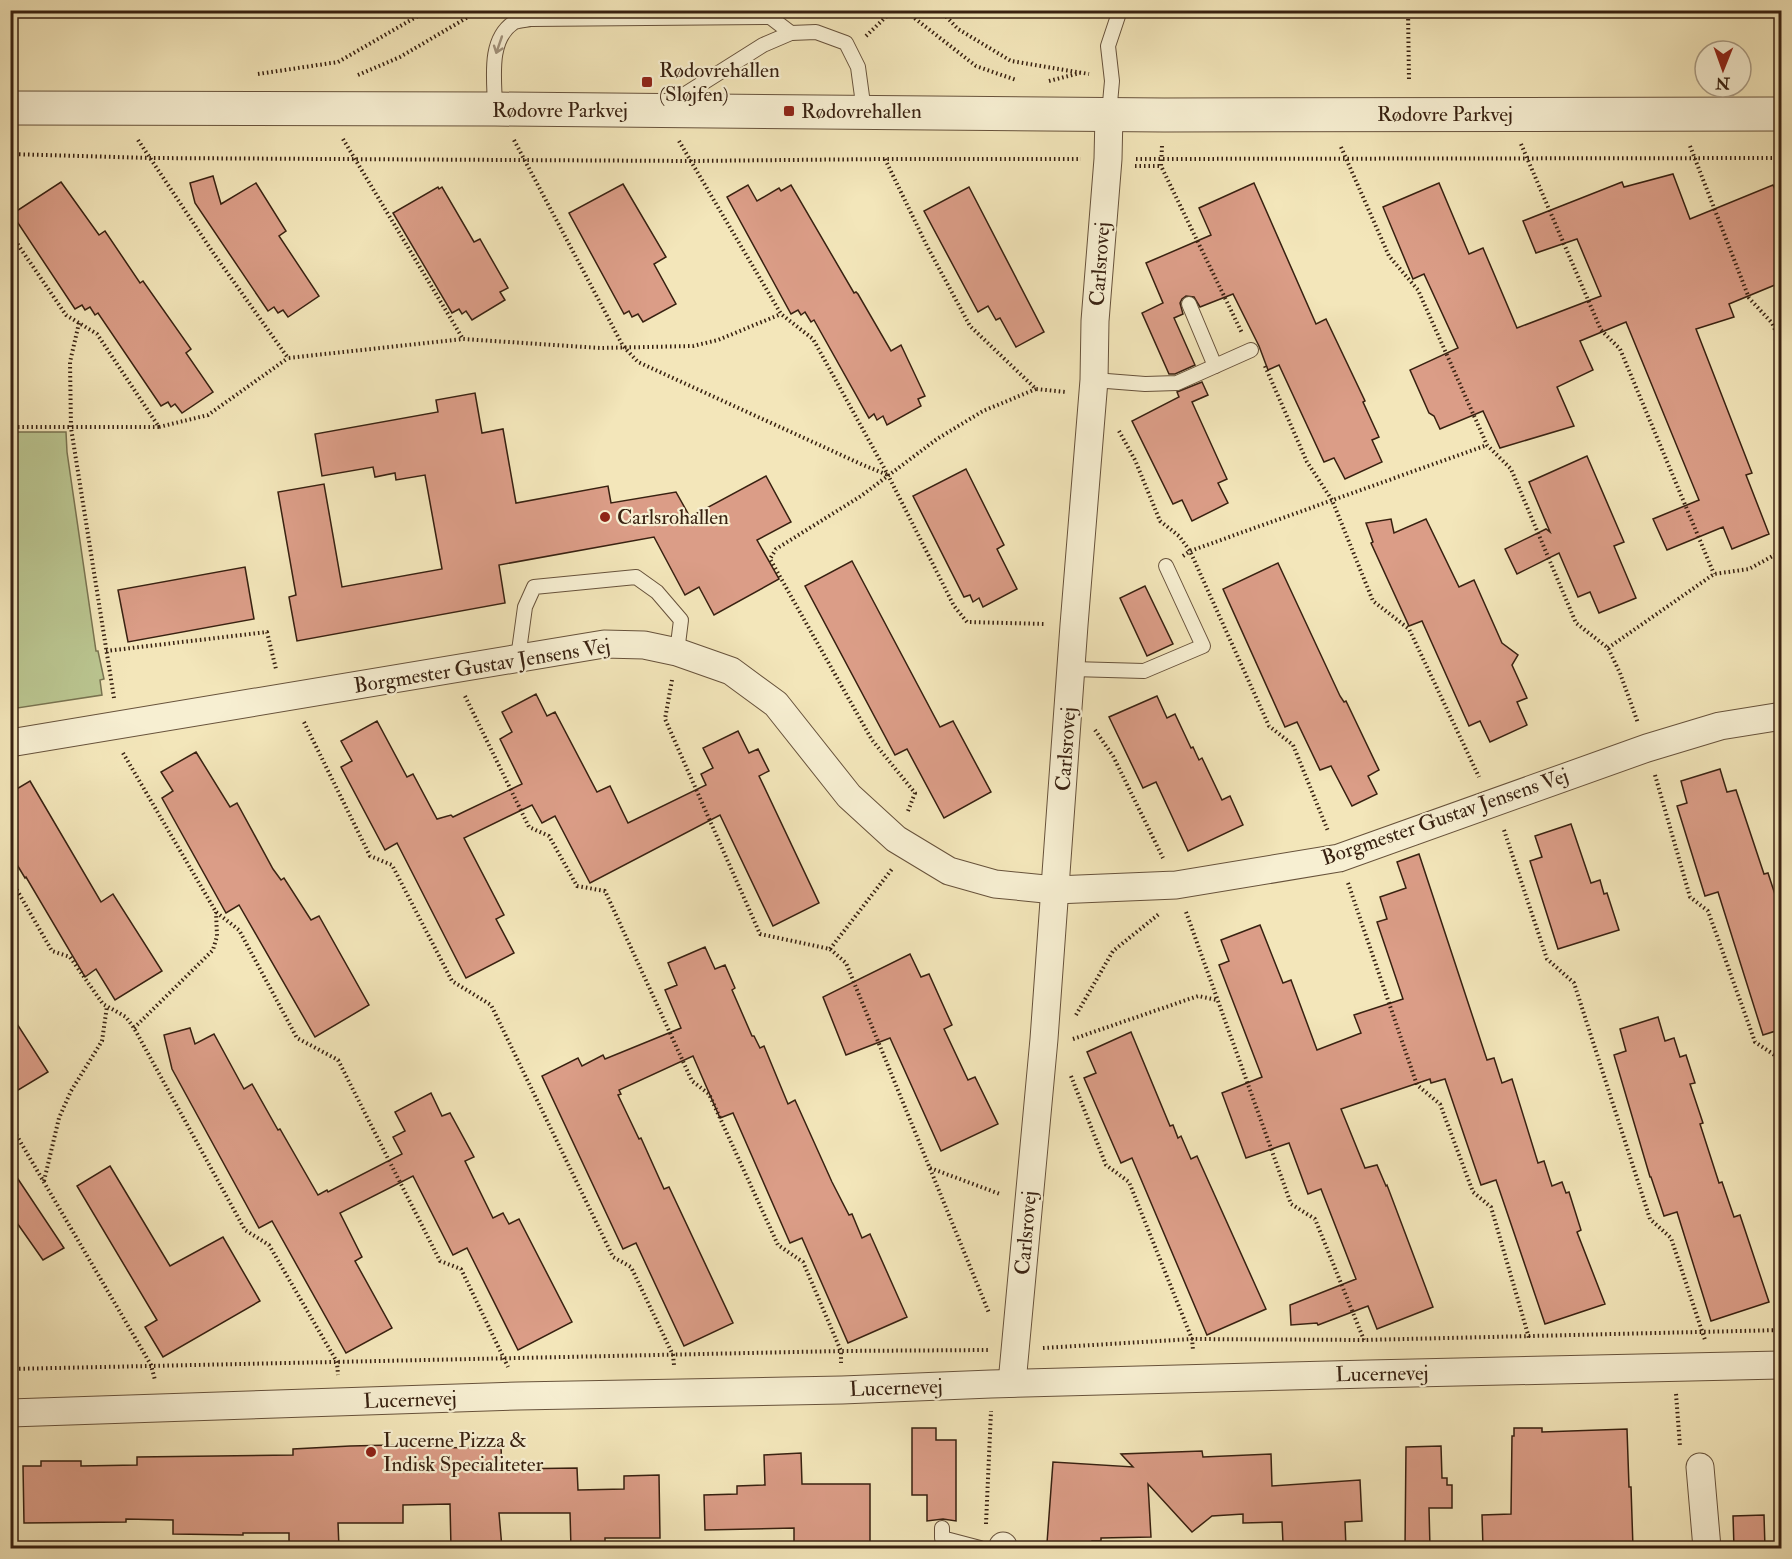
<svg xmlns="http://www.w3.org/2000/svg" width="1792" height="1559" font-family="'IM FELL Double Pica',serif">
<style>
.green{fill:#bac590;stroke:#797350;stroke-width:1.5}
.building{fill:#db9d87;stroke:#382111;stroke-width:1.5}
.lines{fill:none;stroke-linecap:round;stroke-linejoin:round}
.service-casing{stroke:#67523b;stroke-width:16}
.minor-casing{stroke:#67523b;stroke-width:29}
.tertiary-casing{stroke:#67523b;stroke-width:35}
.path{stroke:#382111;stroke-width:4;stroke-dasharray:1.5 3;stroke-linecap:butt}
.service{stroke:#f7efd2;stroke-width:14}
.minor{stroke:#f7efd2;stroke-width:27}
.tertiary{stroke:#f7efd2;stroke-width:33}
.oneway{stroke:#a1927b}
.poi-dot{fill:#8f2418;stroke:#f7efd2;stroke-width:2}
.labels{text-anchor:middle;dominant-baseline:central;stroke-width:4.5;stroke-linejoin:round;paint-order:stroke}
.poi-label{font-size:21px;fill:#382111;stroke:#f7efd2;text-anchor:start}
.street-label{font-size:21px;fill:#382111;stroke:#f7efd2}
</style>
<rect width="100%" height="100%" fill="#f3e6ba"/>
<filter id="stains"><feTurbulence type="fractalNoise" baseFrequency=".00333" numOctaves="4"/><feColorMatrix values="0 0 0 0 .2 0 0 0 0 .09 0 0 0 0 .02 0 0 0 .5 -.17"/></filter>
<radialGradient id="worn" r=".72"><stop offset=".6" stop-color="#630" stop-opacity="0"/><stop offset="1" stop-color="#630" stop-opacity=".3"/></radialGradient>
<!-- green -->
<path class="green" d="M11 432H66L67 452 96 651H98L104 679 100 680 102 695 11 709Z"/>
<!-- building -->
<g class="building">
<path d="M1673 174 1690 219 1773 185 1782 205V282L1729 304 1734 317 1696 329 1752 473 1746 475 1769 534 1732 549 1723 527 1667 550 1653 519 1699 500 1626 322 1580 341 1593 370 1557 387 1574 426 1500 448 1483 411 1440 429 1434 416 1429 413 1410 370 1458 348 1424 274 1413 279 1383 207 1439 183 1469 254 1483 248 1517 328 1601 296 1577 239 1536 253 1523 221 1622 182 1624 187Z"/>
<path d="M213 176 221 204 256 183 286 231 279 236 319 296 288 317 283 310 278 313 274 307 268 311 195 203 190 183Z"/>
<path d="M61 182 99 235 105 231 140 283 143 281 191 349 186 353 213 392 182 413 175 404 171 407 168 402 161 406 98 313 95 315 90 307 85 310 82 305 75 309 12 214Z"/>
<path d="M1254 183 1316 324 1326 319 1365 401 1363 402 1379 437 1372 440 1382 462 1345 479 1334 458 1324 462 1279 365 1268 370 1259 346 1233 294 1200 307 1194 297 1186 296 1182 299 1180 303 1183 314 1174 318 1195 365 1175 374H1169L1142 313 1163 303 1146 263 1211 235 1199 208Z"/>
<path d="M623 184 666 257 654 264 676 304 643 322 638 314 632 317 629 311 624 314 569 213Z"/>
<path d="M748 185 757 201 779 188 781 191 791 185 854 293 856 292 858 294 891 351 901 345 925 396 918 399 921 406 887 425 883 416 877 420 874 414 869 418 814 320 811 322 805 312 801 315 798 310 791 314 727 197Z"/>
<path d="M438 187 439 189 442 187 474 242 480 239 508 288 500 292 505 300 472 320 466 311 462 314 459 309 452 313 393 213Z"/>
<path d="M969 187 1044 332 1016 347 1000 318 996 320 988 306 978 312 924 211Z"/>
<path d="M1202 382 1208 395 1192 402 1227 479 1218 483 1228 503 1192 521 1182 500 1173 504 1132 421 1179 397 1177 392Z"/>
<path d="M475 393 482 433 503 429 516 503 608 486 611 503 676 492 690 517 766 476 791 522 757 540 779 579 714 615 699 587 685 595 654 537 499 565 505 603 297 641 289 597 296 595 278 492 324 484 342 587 442 569 425 475 396 480 395 473 375 477 373 467 322 476 315 434 438 412 436 400Z"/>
<path d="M1587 456 1624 542 1614 546 1636 598 1599 613 1590 592 1578 597 1559 553 1517 574 1505 549 1546 529 1550 532 1529 482Z"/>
<path d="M966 469 1004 545 997 549 1017 589 983 607 979 598 973 602 970 595 964 597 913 496Z"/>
<path d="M1391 519 1394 533 1426 519 1459 587 1474 580 1502 643 1518 655 1512 665 1527 698 1517 702 1527 725 1490 742 1480 721 1469 726 1422 621 1409 626 1371 543 1373 542 1366 523Z"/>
<path d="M852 561 940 727 953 721 991 792 944 818 907 749 895 755 805 586Z"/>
<path d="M1278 563 1340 696 1344 702 1346 701 1379 770 1368 776 1377 794 1352 806 1331 766 1320 770 1297 722 1285 727 1223 589Z"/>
<path d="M245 567 254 619 128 642 118 590Z"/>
<path d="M1145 586 1173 644 1147 656 1120 598Z"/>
<path d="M536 694 547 716 555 712 597 792 610 786 628 823 706 785 701 774 713 768 703 748 738 731 749 753 758 749 769 771 759 776 819 903 773 926 720 815 590 883 555 816 542 823 532 805 464 838 504 915 496 919 514 953 466 978 397 843 385 850 341 767 352 761 341 741 377 721 407 777 413 774 437 819 451 815 453 817 522 784 500 739 512 732 502 712Z"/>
<path d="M1157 696 1167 718 1175 714 1191 748 1193 747 1199 760 1202 758 1222 800 1230 796 1243 825 1188 851 1156 782 1143 788 1109 717Z"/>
<path d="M196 752 230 807 237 803 273 869 281 880 284 878 311 920 319 916 369 1005 315 1037 239 905 226 913 162 798 173 791 161 772Z"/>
<path d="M1720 769 1727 792 1736 790 1764 874 1768 873 1782 916V1029L1763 1035 1718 892 1705 896 1677 806 1687 803 1681 781Z"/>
<path d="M30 781 101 902 113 894 162 971 115 1000 96 969 85 977 26 877 25 878 10 853V793Z"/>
<path d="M1571 824 1591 883 1600 880 1604 894 1607 893 1619 930 1558 949 1530 861 1542 857 1535 836Z"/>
<path d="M1419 854 1487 1060 1494 1058 1502 1083 1512 1079 1538 1163 1544 1161 1552 1186 1562 1182 1566 1193 1569 1192 1581 1230 1577 1232 1605 1304 1545 1324 1496 1180 1481 1185 1445 1079 1431 1083 1430 1079 1341 1109 1365 1168 1377 1165 1386 1186 1387 1185 1433 1307 1377 1329 1368 1306 1318 1325 1317 1323 1291 1325 1290 1305 1356 1279 1321 1189 1308 1194 1289 1143 1246 1158 1222 1093 1262 1077 1219 965 1229 961 1221 940 1260 925 1283 983 1291 980 1317 1050 1361 1033 1354 1015 1403 999 1377 922 1387 919 1380 897 1406 888 1397 862Z"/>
<path d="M705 947 715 969 725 965 735 988 732 990 752 1036H754L760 1048 764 1046 788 1104 795 1100 832 1182 849 1215 852 1214 862 1238 870 1234 907 1317 848 1343 802 1238 790 1243 733 1113 720 1118 693 1056 619 1090 621 1094 618 1095 639 1139 641 1138 664 1189 669 1187 733 1323 684 1346 636 1243 623 1249 542 1076 578 1058 582 1066 603 1055 605 1059 681 1028 665 990 677 985 668 963Z"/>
<path d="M910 954 921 977 929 974 952 1025 944 1029 968 1080 975 1077 998 1124 941 1151 890 1038 846 1055 823 997Z"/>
<path d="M10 1013 48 1072 10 1095Z"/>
<path d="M1658 1017 1665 1041 1674 1038 1680 1057 1686 1055 1695 1083 1690 1084 1703 1123 1700 1124 1719 1183 1722 1182 1734 1217 1740 1215 1769 1302 1711 1321 1677 1212 1664 1216 1651 1177H1650L1614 1055 1626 1051 1620 1029Z"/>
<path d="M190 1028 195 1044 214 1034 244 1089 252 1084 278 1130 280 1129 318 1195 327 1190 328 1192 402 1154 393 1137 405 1131 395 1112 431 1093 442 1116 450 1113 474 1157 465 1161 493 1218 503 1213 509 1224 519 1219 572 1322 518 1350 467 1248 453 1255 413 1176 340 1213 362 1257 355 1261 392 1328 346 1353 272 1221 259 1228 172 1069 164 1035Z"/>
<path d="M1131 1032 1170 1126 1173 1125 1178 1138 1181 1136 1191 1159 1197 1156 1266 1309 1207 1335 1132 1158 1121 1163 1084 1078 1096 1073 1087 1052Z"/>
<path d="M110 1166 170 1266 223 1237 260 1301 163 1357 145 1327 157 1320 77 1186Z"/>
<path d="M10 1167 64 1248 43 1260 10 1213Z"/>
<path d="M912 1428H936V1440H956V1521L943 1519 927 1521V1495H912Z"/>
<path d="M1514 1428H1542V1432L1627 1429 1629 1487H1631L1633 1548H1483L1482 1515 1511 1514 1512 1436H1514Z"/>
<path d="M436 1444V1448L501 1447 502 1469 577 1468 578 1490 624 1489V1476L659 1475 660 1538H605V1548H571L570 1513H499L502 1548H451L450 1504 403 1505V1523H338L339 1548H289V1533H243V1535L173 1534V1520L126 1519V1522L24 1523 23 1466H41V1461H81V1466L137 1465V1457L293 1455V1449L350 1446Z"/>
<path d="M1441 1446 1442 1478H1447V1485H1452V1508H1429L1430 1548H1405L1406 1447Z"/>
<path d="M1202 1451 1203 1457 1271 1454 1272 1486 1360 1480 1362 1521 1345 1522 1346 1548H1311V1542L1283 1543 1282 1522 1243 1523V1514L1212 1516 1192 1532 1148 1484 1151 1537 1101 1538V1541H1092V1546L1047 1543 1053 1462 1133 1467 1121 1454Z"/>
<path d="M801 1453 802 1484H870V1548H794V1528L705 1530 704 1495 737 1494V1486L765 1485 764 1455Z"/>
<path d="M1764 1515 1765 1548H1734L1733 1516Z"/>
</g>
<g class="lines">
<defs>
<g id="service">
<path d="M671 103 763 45 791 33 816 32 846 43 858 67 864 111"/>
<path d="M495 109C495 82 487 41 513 23 517 20 526 20 531 19L770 17 791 33"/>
<path d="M1109 114 1112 81 1108 46 1120 10"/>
<path d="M1189 304 1215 366"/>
<path d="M1094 380 1145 384 1177 383 1251 350"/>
<path d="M518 658 525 607 534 587 636 577 657 592 681 620 677 652"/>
<path d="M1072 669 1144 671 1203 646 1166 566"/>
<path d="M942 1528V1538L980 1548"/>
</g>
<g id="minor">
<path d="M10 743 604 644 644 645 677 652 731 671 776 704 849 796 896 839 949 871 995 884 1055 890 1176 885 1339 858 1647 748 1720 726 1782 716"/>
<path d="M1012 1383 1044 1039 1074 625 1094 380 1095 321 1108 159 1109 114"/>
<path d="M10 1413 518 1396 842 1390 991 1384 1369 1374 1782 1365"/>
<path d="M1700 1467 1707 1548"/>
<path d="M1003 1548V1546"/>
</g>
<path id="tertiary" d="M10 108 495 109 1164 115 1782 114"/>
</defs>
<!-- service casing -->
<use href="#service" class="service-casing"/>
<!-- minor casing -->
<use href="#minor" class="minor-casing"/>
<!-- tertiary casing -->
<use href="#tertiary" class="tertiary-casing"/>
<!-- path -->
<g class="path">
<path d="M904 10 976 66 1016 80"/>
<path d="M940 10 958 29 1011 61 1089 74"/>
<path d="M1408 10 1409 81"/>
<path d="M866 36 893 10"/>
<path d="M258 74 338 62 428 10"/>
<path d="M358 75 400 57 480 10"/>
<path d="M1049 81 1080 73"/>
<path d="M343 139 463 339"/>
<path d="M138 140 214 254 288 358 463 339 600 348 693 346 718 340 781 314"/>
<path d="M514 140 623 346 638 362 863 465 888 475"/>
<path d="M679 141 781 314 813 339 888 475 954 606 967 622 1046 624"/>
<path d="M1521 144 1601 330 1620 349 1714 574"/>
<path d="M1162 146 1161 166 1242 333"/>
<path d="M1690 146 1749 298 1772 323 1782 345"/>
<path d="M1341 147 1389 256 1418 290 1487 445 1511 469 1576 623 1608 648 1620 673 1638 723"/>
<path d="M10 154 150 158 691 161 885 159H1081"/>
<path d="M885 159 927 246 970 326 1036 389 1066 392"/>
<path d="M1136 159 1782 158"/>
<path d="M1135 166H1161"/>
<path d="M10 233 66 315 97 334 159 427H10"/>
<path d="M79 323 70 362 71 428 114 698"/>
<path d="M1265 366 1307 462 1332 500 1373 601 1409 629 1479 777"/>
<path d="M159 427 208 415 288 358"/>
<path d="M1119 431 1135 460 1160 521 1179 536 1190 551 1269 726 1293 745 1328 831"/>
<path d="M1183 556 1190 551 1487 445"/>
<path d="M1608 648 1714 574 1749 569 1782 551"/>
<path d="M106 651 267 632 276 669"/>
<path d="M672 680 665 719 760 934 830 949 846 963 989 1313"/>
<path d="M465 696 529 827 549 836 577 886 605 891 692 1081 709 1094 778 1245 803 1262 841 1351V1363"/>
<path d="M304 722 370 856 392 865 452 981 491 1005 613 1257 631 1267 673 1355 674 1365"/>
<path d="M1095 730 1113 756 1163 858"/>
<path d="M123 753 216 912 239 930 297 1038 338 1060 440 1261 461 1269 508 1367"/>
<path d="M1655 775 1690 897 1708 911 1755 1042 1782 1060"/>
<path d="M908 811 915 793 872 740 770 559 776 549 861 496 937 439 983 411 1036 389"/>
<path d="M1504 830 1547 959 1574 983 1650 1219 1671 1238 1705 1340"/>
<path d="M10 878 52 951 70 957 103 1004 126 1017 134 1028 245 1230 269 1245 337 1362 338 1375"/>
<path d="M1348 883 1417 1085 1440 1104 1473 1192 1491 1207 1529 1338"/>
<path d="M1186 912 1291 1204 1315 1219 1364 1340"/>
<path d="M830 949 892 869"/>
<path d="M1076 1015 1113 951 1159 914"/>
<path d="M134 1028 213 950 217 936 216 912"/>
<path d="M1073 1039 1198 996 1217 1000"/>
<path d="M1071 1076 1106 1165 1129 1182 1192 1339 1193 1350"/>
<path d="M10 1129 14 1131 151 1365 155 1380"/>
<path d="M930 1168 1000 1194"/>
<path d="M44 1181 59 1118 71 1091 102 1041 107 1006"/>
<path d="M1043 1348 1192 1339 1364 1340 1782 1330"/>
<path d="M10 1369 841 1351 988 1350"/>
<path d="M1676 1394 1680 1446"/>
<path d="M986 1524 991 1411"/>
</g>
<!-- service -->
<use href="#service" class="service"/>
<!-- minor -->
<use href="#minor" class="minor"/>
<!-- tertiary -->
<use href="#tertiary" class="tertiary"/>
</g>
<!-- one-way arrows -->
<defs><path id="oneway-shaft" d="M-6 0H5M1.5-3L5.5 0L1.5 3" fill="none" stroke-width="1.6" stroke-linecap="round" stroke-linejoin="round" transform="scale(1.5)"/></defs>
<use class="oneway" href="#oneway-shaft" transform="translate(499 45) rotate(109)"/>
<!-- markers -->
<g class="poi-dot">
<rect x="641" y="76" width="12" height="12" rx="3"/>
<rect x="783" y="105" width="12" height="12" rx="3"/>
<circle cx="605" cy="517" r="6"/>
<circle cx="371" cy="1452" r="6"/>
</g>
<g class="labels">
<!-- poi labels -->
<g class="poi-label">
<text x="659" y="70">Rødovrehallen<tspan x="659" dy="24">(Sløjfen)</tspan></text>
<text x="801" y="111">Rødovrehallen</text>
<text x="617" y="517">Carlsrohallen</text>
<text x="383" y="1440">Lucerne Pizza &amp;<tspan x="383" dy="24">Indisk Specialiteter</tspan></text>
</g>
<!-- street labels -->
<g class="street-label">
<text x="560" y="110">Rødovre Parkvej</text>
<text x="1445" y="114">Rødovre Parkvej</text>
<text transform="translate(1100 264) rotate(-86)">Carlsrovej</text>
<text transform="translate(482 666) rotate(-9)">Borgmester Gustav Jensens Vej</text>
<text transform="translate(1066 749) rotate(-86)">Carlsrovej</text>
<text transform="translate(1445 817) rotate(-19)">Borgmester Gustav Jensens Vej</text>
<text transform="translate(1026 1233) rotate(-85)">Carlsrovej</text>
<text transform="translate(1382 1374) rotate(-1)">Lucernevej</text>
<text transform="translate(896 1388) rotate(-2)">Lucernevej</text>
<text transform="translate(410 1400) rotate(-2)">Lucernevej</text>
</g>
</g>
<!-- margin -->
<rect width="1792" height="1559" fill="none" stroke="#f3e6ba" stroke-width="36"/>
<rect x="12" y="12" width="1768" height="1535" fill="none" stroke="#382111" stroke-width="3"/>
<rect x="18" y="18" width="1756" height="1523" fill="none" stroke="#382111" stroke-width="1.5"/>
<!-- north arrow -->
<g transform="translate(1723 69) rotate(181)"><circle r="28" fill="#f7efd2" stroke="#ab9d85" stroke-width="1.5"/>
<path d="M0-4.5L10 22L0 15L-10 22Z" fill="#8f2418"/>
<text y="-9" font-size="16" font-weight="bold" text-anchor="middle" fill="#382111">N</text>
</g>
<rect width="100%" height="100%" filter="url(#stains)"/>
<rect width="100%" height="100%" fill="url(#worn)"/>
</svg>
